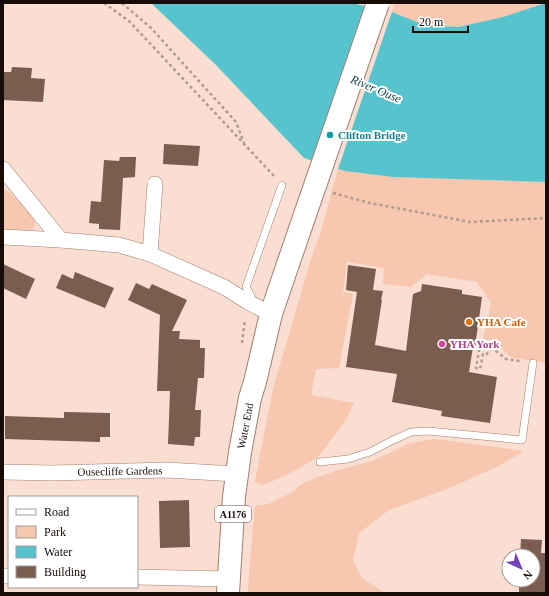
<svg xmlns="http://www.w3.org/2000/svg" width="549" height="596" font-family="Georgia,serif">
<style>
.green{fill:#f8c7af}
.water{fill:#56c3cd}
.pier{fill:#faded1}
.building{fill:#7b5d4f}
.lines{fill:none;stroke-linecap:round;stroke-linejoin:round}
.lane-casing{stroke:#9f7f70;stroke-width:8}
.street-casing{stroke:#9f7f70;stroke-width:16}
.primary-casing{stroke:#9f7f70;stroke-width:24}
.path{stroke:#b19b90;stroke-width:2.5;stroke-dasharray:3 3;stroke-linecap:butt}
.lane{stroke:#fff;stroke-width:7}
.street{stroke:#fff;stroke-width:15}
.primary{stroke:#fff;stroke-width:22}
.primary-bridge-casing{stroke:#9f7f70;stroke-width:24;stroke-linecap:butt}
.primary-bridge{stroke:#fff;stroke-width:22}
.culture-dot{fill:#0f9aa8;stroke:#fff;stroke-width:1.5}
.food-dot{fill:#e8710a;stroke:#fff;stroke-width:1.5}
.hotel-dot{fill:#d1479c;stroke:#fff;stroke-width:1.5}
.labels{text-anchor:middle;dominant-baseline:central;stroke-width:4;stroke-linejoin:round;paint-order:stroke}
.shield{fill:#fff;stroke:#5d5551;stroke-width:1}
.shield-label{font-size:10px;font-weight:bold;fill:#170c07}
.culture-label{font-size:11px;font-weight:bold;fill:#0d838f;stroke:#fff;text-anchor:start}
.food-label{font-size:11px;font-weight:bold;fill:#c56008;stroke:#fff;text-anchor:start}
.hotel-label{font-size:11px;font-weight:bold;fill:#b23c85;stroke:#fff;text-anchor:start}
.street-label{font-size:11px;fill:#170c07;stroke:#fff}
.water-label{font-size:12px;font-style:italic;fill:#0f4146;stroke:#fff}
</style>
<rect width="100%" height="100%" fill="#faded1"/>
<!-- green -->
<g class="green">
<path d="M395 3H546L503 17 458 27 424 25 392 12Z"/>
<path d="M338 169 393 177 546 182V366L545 363 511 357 491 340H483L491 303 477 282 427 274 411 287 383 284 384 268 347 262 343 292 353 294 339 368 316 369 311 395 354 403 344 423 318 457 287 475 263 485 255 481 273 388 313 253 319 238Z"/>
<path d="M6 190C13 195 35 215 35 223 35 224 33 229 33 229L27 232 3 230V191Z"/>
<path d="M435 439 524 451 497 467 447 489 389 510 359 533 353 561 362 578 385 593H248L249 571 255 506 269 504 294 491 300 485 320 476 349 467 372 461 410 443Z"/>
</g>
<!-- water -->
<path class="water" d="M151 3H351L392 12 424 25 458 27 503 17 546 3V182L393 177 345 171 304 158 216 65Z"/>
<!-- pier -->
<path class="pier" d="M365 6 392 12 338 169 314 161Z"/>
<!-- building -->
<g class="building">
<path d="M12 67 32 68 31 78 45 79 43 102 3 100V72H11Z"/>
<path d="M164 144 200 146 198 166 163 164Z"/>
<path d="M120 157H136L135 177 123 178 120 230 99 229V224L89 223 91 201 101 202 104 160 119 161Z"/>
<path d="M3 264 35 279 26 299 3 288Z"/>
<path d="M348 265 376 269 373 290 383 291 381 300H382L375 345 406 351 413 294 421 291 422 284 462 290V294L482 297 475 347H473L469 372 497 377 490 423 441 416 442 411 392 402 397 374 346 367 357 292 346 290Z"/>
<path d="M75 272 114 288 105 308 56 288 62 274 73 279Z"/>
<path d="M136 283 149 289 152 284 187 300 172 331H180L179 339 200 340V348H205L204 378H198L195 410H201L200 437H195L194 446 168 444 170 391H157L160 315 128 300Z"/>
<path d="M64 412 110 413V437H100V442L5 439V416L64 418Z"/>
<path d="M189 500 190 547 160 548 159 501Z"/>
<path d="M521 539 542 540 541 553H546L545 593H519V580H533V556H520Z"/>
</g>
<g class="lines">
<defs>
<g id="lane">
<path d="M248 302 251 296 246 287 282 185"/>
<path d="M320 462 348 459 370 452 391 441 411 432 428 431 522 440 533 363"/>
</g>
<g id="street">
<path d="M3 169 61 240"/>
<path d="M3 237 61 240 119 245 150 254 224 287 248 302 271 314"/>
<path d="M150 254 155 184"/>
<path d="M3 472 52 473 167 470 236 474"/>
<path d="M3 576H9"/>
<path d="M137 577 229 579"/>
</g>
<path id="primary" d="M228 593 234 497 240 452 250 398 255 382 271 314 288 264"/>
</defs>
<!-- lane casing -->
<use href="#lane" class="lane-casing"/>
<!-- street casing -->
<use href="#street" class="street-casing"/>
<!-- primary casing -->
<use href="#primary" class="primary-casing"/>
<!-- path -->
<g class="path">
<path d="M104 3 129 21 274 176"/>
<path d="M122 3 151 28 236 122 244 143"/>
<path d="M333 193 370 203 470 222 546 218"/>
<path d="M242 343 245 320"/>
<path d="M492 348 486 355 483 354 480 369 476 368 480 345 492 348 506 359 520 361"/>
</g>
<!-- lane -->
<use href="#lane" class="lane"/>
<!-- street -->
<use href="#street" class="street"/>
<!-- primary -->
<use href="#primary" class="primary"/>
<defs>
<path id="primary-bridge" d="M288 264 378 3"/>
</defs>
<!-- primary-bridge casing -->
<use href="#primary-bridge" class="primary-bridge-casing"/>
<!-- primary-bridge -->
<use href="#primary-bridge" class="primary-bridge"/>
</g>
<!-- markers -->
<circle class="culture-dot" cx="330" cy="135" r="4"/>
<circle class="food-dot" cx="469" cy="322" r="4"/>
<circle class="hotel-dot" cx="442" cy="344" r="4"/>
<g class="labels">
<!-- shield labels -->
<rect class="shield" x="215" y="506" width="36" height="16" rx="3"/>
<g class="shield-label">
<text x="233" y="514">A1176</text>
</g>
<!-- culture labels -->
<g class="culture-label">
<text x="338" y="135">Clifton Bridge</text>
</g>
<!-- food labels -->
<g class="food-label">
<text x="477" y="322">YHA Cafe</text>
</g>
<!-- hotel labels -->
<g class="hotel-label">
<text x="450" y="344">YHA York</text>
</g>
<!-- street labels -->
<g class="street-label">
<text transform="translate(245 426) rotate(-79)">Water End</text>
<text transform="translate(120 471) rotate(-1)">Ousecliffe Gardens</text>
</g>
<!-- water labels -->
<g class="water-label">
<text transform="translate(376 89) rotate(23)">River Ouse</text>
</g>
</g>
<!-- border -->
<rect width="549" height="596" fill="none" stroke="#170c07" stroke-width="8"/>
<!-- legend -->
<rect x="8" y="496" width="130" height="92" fill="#ffffff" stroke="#a29e9c"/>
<rect x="16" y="509" width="20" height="6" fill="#ffffff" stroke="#a29e9c"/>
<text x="44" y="516" font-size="12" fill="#170c07">Road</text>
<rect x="16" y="526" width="20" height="12" fill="#f8c7af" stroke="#a29e9c"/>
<text x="44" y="536" font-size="12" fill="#170c07">Park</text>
<rect x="16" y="546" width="20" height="12" fill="#56c3cd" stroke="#a29e9c"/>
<text x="44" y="556" font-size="12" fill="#170c07">Water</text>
<rect x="16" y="566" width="20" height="12" fill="#7b5d4f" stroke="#a29e9c"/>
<text x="44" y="576" font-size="12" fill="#170c07">Building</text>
<!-- north arrow -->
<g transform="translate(521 568) rotate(136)"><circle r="19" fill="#ffffff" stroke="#a29e9c"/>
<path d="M0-3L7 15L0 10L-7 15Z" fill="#7242ba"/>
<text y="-6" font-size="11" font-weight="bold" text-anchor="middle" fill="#170c07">N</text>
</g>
<!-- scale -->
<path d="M413 26v6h55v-6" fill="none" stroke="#170c07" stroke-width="2"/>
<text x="419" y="26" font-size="12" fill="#170c07" stroke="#ffffff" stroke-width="3" paint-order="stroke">20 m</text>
</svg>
